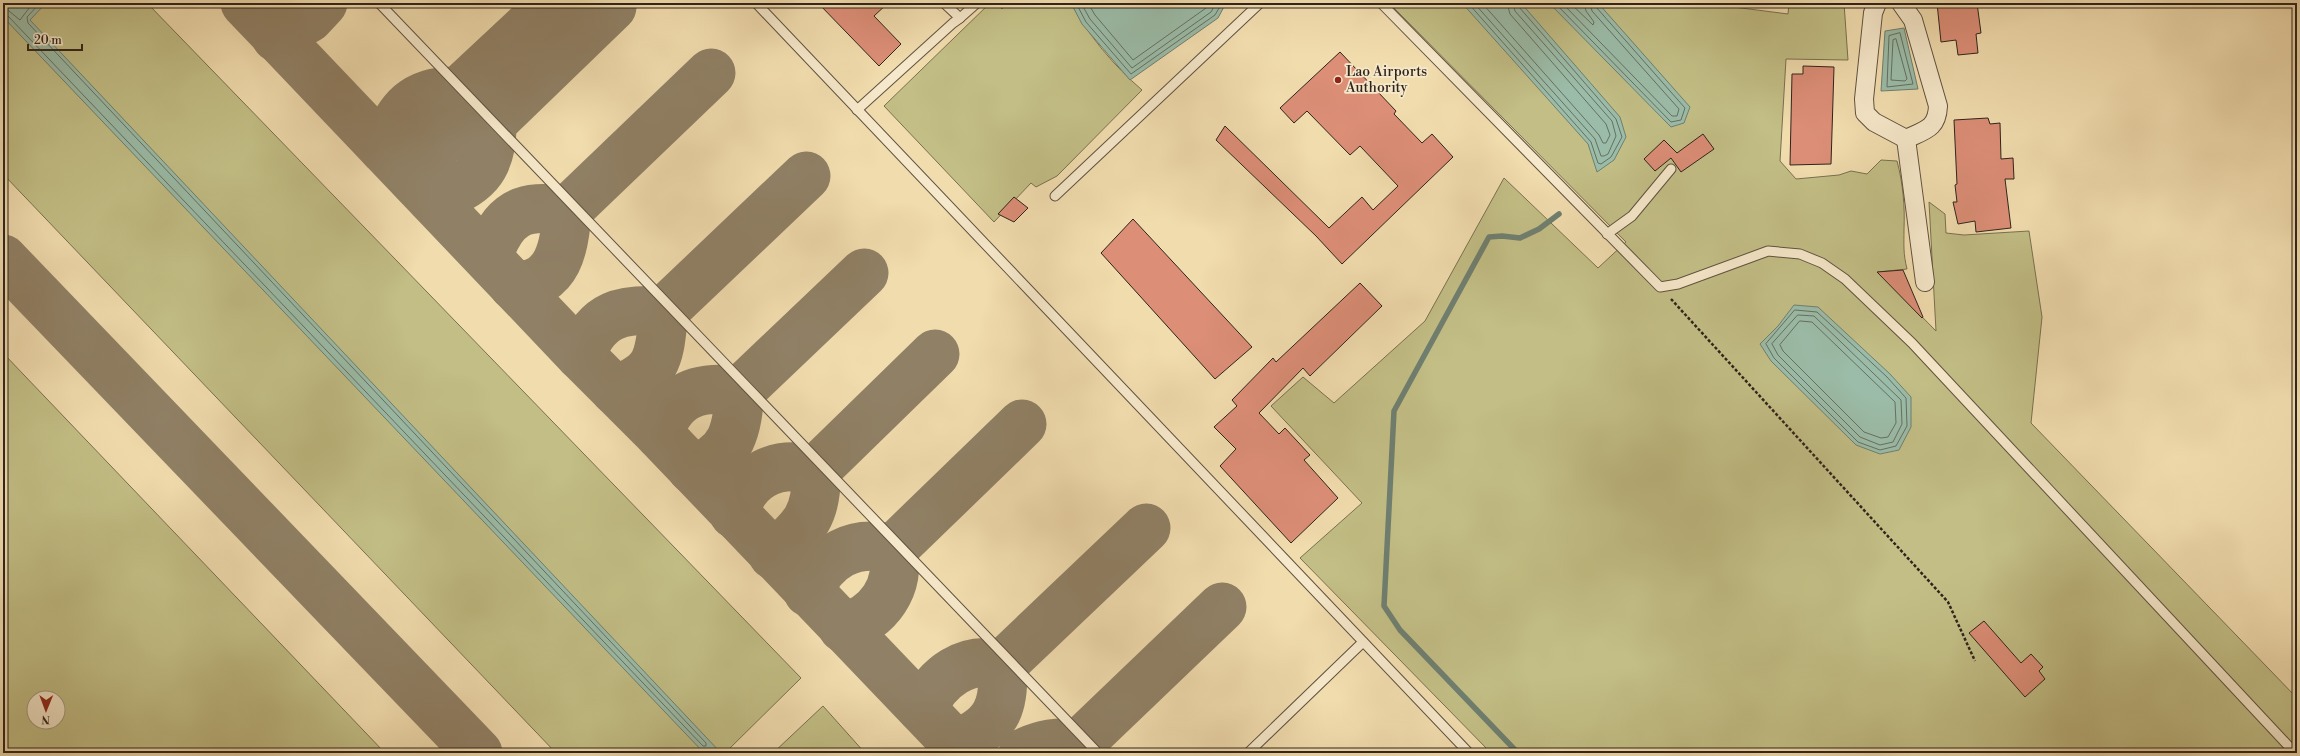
<svg xmlns="http://www.w3.org/2000/svg" width="2300" height="756" font-family="'Libre Bodoni',serif">
<style>
.green{fill:#c2be85;stroke:#787150;fill-rule:evenodd}
.water{fill:#9bbca8;stroke:#6f7f70}
.lines{fill:none;stroke-linecap:round;stroke-linejoin:round}
.shore{stroke:#647062;stroke-width:1}
.stream{stroke:#6f7f70;stroke-width:5.5}
.taxiway{stroke:#908065;stroke-width:49}
.building{fill:#dc8e77;stroke:#2e241c}
.lane-casing{stroke:#5f5240;stroke-width:11}
.street-casing{stroke:#5f5240;stroke-width:20}
.path{stroke:#2e241c;stroke-width:2.5;stroke-dasharray:3 2;stroke-linecap:butt}
.lane{stroke:#f6e8ca;stroke-width:9}
.street{stroke:#f6e8ca;stroke-width:18}
.poi-dot{fill:#8f2418;stroke:#f6e8ca;stroke-width:1.5}
.labels{text-anchor:middle;dominant-baseline:central;stroke-width:3.5;stroke-linejoin:round;paint-order:stroke}
.poi-label{font-size:14px;fill:#2e241c;stroke:#f6e8ca;text-anchor:start}
</style>
<rect width="100%" height="100%" fill="#f1dcae"/>
<filter id="stains"><feTurbulence type="fractalNoise" baseFrequency=".005" numOctaves="4"/><feColorMatrix values="0 0 0 0 .2 0 0 0 0 .09 0 0 0 0 .02 0 0 0 .5 -.17"/></filter>
<radialGradient id="worn" r=".72"><stop offset=".6" stop-color="#630" stop-opacity="0"/><stop offset="1" stop-color="#630" stop-opacity=".3"/></radialGradient>
<!-- green -->
<g class="green">
<path d="M3 3H147L801 678 725 753H556L3 174Z"/>
<path d="M990 3H997L1002 9 1008 3H1071C1088 35 1114 66 1142 90L1057 176 1036 187 1031 183 994 222 884 106Z"/>
<path d="M1389 3H1718V5L1788 14 1789 3H1844L1848 60 1786 59 1780 161 1796 179 1839 175 1851 171 1867 174 1881 160 1897 161C1903 183 1905 207 1904 229 1904 245 1903 253 1907 269L1878 272 1936 331 1929 202 1945 214 1946 233 1964 235 2029 231 2042 317 2031 423 2297 698V753H1491L1300 558 1362 503 1271 406 1303 377 1334 403 1425 321 1504 178 1598 268 1626 242Z"/>
<path d="M3 353 385 753H3ZM34 698H58V722H34Z"/>
<path d="M823 706 865 753H773Z"/>
</g>
<!-- water -->
<g class="water">
<path d="M3 3H46L30 20 721 753H704L3 17Z"/>
<path d="M1071 3H1226L1218 18 1130 80 1082 24Z"/>
<path d="M1462 3H1521L1620 117 1626 137 1614 160 1597 172 1588 144Z"/>
<path d="M1549 3H1598L1690 107 1684 123 1671 127Z"/>
<path d="M1904 28 1918 89 1881 91 1885 31Z"/>
<path d="M1794 305 1818 307 1890 374 1911 397V427L1899 450 1880 454 1856 445 1771 361 1760 344 1778 326Z"/>
</g>
<g class="lines">
<!-- shore -->
<g class="shore">
<path d="M1076 3 1086 22 1131 74 1215 15 1222 3"/>
<path d="M1081 3 1090 19 1132 68 1211 12 1216 3"/>
<path d="M1088 3 1095 15 1133 60 1206 8 1209 3"/>
<path d="M1468 3 1591 142 1598 163 1601 164 1611 157 1622 137 1616 119 1519 7 1518 3"/>
<path d="M1474 3 1595 139 1601 156H1604L1608 154 1616 136 1612 121 1515 11 1513 3"/>
<path d="M1482 3 1599 135 1603 143H1606L1610 135 1606 124 1510 14 1507 3"/>
<path d="M1555 3 1671 122 1681 120 1685 108 1596 7 1595 3"/>
<path d="M1562 3 1672 116H1677L1679 109 1592 11 1590 3"/>
<path d="M1570 3 1593 25 1594 22 1586 11 1584 3"/>
<path d="M3 9 9 11 20 20 33 3"/>
<path d="M3 14 8 16 703 746H706V743L28 23 27 17 40 3"/>
<path d="M1900 33 1913 84 1887 87 1889 36Z"/>
<path d="M1896 39 1907 79 1905 81 1891 80 1893 40Z"/>
<path d="M1795 310 1817 312 1887 377 1906 398 1907 426 1896 446 1880 450 1858 442 1774 358 1766 344Z"/>
<path d="M1798 315 1814 316 1901 400 1902 424 1893 442 1880 445 1860 437 1778 355 1772 344Z"/>
<path d="M1800 321 1812 322 1895 402 1896 423 1888 437 1881 438 1864 432 1783 351 1780 345Z"/>
</g>
<!-- stream -->
<path class="stream" d="M1518 753 1400 630 1384 606 1394 411 1489 237 1502 236 1520 238 1539 229 1559 214"/>
<!-- taxiway -->
<g class="taxiway">
<path d="M245 3 581 356 659 434 964 753"/>
<path d="M276 37 309 18 323 3"/>
<path d="M384 149C398 110 415 89 459 91L553 3"/>
<path d="M418 184C423 144 455 127 492 123L612 7"/>
<path d="M432 199C474 185 493 170 492 123"/>
<path d="M488 257C503 214 521 203 567 211L711 73"/>
<path d="M3 259 478 753"/>
<path d="M514 286C559 286 565 246 567 211"/>
<path d="M581 356C596 313 623 308 664 311L806 176"/>
<path d="M615 390C661 373 659 356 664 311"/>
<path d="M740 391 864 273"/>
<path d="M659 434C672 393 700 385 740 391 737 430 733 456 692 469"/>
<path d="M734 514C745 474 777 460 816 470L935 354"/>
<path d="M773 555C804 528 818 515 816 470"/>
<path d="M808 592C824 556 853 539 893 549L1022 424"/>
<path d="M843 628C879 618 901 587 893 549"/>
<path d="M922 709C937 677 966 655 1002 665L1146 528"/>
<path d="M956 744C995 728 1006 708 1002 665"/>
<path d="M1023 753C1042 744 1058 741 1079 744L1222 607"/>
</g>
</g>
<!-- building -->
<g class="building">
<path d="M818 3H888L874 16 901 44 879 66Z"/>
<path d="M1937 3H1977L1981 33 1976 34 1978 53 1958 55 1956 40 1941 42Z"/>
<path d="M1340 52 1396 111 1394 114 1422 143 1432 134 1453 157 1342 264 1316 236 1216 140 1225 126 1329 228 1362 197 1373 210 1398 186 1360 146 1350 155 1307 111 1294 123 1280 108Z"/>
<path d="M1803 66 1834 67 1831 164 1790 165 1792 74H1803Z"/>
<path d="M1988 118 1990 124 2000 123 2001 159 2013 158 2014 179H2005L2011 228 1976 232 1975 221 1958 224 1953 202H1957L1955 185 1957 184 1954 120Z"/>
<path d="M1703 134 1714 149 1681 172 1671 158 1655 171 1644 159 1664 140 1677 153Z"/>
<path d="M1014 197 1028 208 1014 222 998 214Z"/>
<path d="M1133 219 1252 347 1215 379 1101 253Z"/>
<path d="M1903 270 1923 317 1922 318 1877 272Z"/>
<path d="M1360 283 1382 306 1310 376 1303 368 1259 413 1279 434 1285 428 1310 455 1304 460 1338 498 1291 543 1220 466 1236 449 1214 427 1237 406 1232 400 1273 358 1276 362Z"/>
<path d="M1984 621 2021 663 2031 654 2043 667 2039 671 2045 679 2025 697 1969 633Z"/>
</g>
<g class="lines">
<defs>
<g id="lane">
<path d="M379 3 1098 753"/>
<path d="M756 3 1469 753"/>
<path d="M944 3 960 18 977 3"/>
<path d="M1381 3 1660 287 1678 284 1768 251 1800 254 1822 263 1845 279 1912 343 2295 753"/>
<path d="M857 110 953 23 960 18"/>
<path d="M1055 196 1260 3"/>
<path d="M1607 234 1632 216 1671 169"/>
<path d="M1248 753 1363 642"/>
</g>
<g id="street">
<path d="M1877 3 1873 13 1864 99 1865 113 1874 122 1906 139C1925 130 1937 129 1938 106L1913 20 1901 3"/>
<path d="M1906 139 1925 282"/>
</g>
</defs>
<!-- lane casing -->
<use href="#lane" class="lane-casing"/>
<!-- street casing -->
<use href="#street" class="street-casing"/>
<!-- path -->
<path class="path" d="M1671 299 1948 602 1975 661"/>
<!-- lane -->
<use href="#lane" class="lane"/>
<!-- street -->
<use href="#street" class="street"/>
</g>
<!-- markers -->
<circle class="poi-dot" cx="1338" cy="80" r="4"/>
<g class="labels">
<!-- poi labels -->
<g class="poi-label">
<text x="1346" y="72">Lao Airports<tspan x="1346" dy="16">Authority</tspan></text>
</g>
</g>
<!-- margin -->
<rect width="2300" height="756" fill="none" stroke="#f1dcae" stroke-width="16"/>
<rect x="4" y="4" width="2292" height="748" fill="none" stroke="#2e241c" stroke-width="2"/>
<rect x="8" y="8" width="2284" height="740" fill="none" stroke="#2e241c"/>
<!-- north arrow -->
<g transform="translate(46 710) rotate(181)"><circle r="19" fill="#f6e8ca" stroke="#a69a84"/>
<path d="M0-3L7 15L0 10L-7 15Z" fill="#8f2418"/>
<text y="-6" font-size="11" font-weight="bold" text-anchor="middle" fill="#2e241c">N</text>
</g>
<!-- scale -->
<path d="M28 44v6h54v-6" fill="none" stroke="#2e241c" stroke-width="2"/>
<text x="34" y="44" font-size="12" fill="#2e241c" stroke="#f6e8ca" stroke-width="3" paint-order="stroke">20 m</text>
<rect width="100%" height="100%" filter="url(#stains)"/>
<rect width="100%" height="100%" fill="url(#worn)"/>
</svg>
